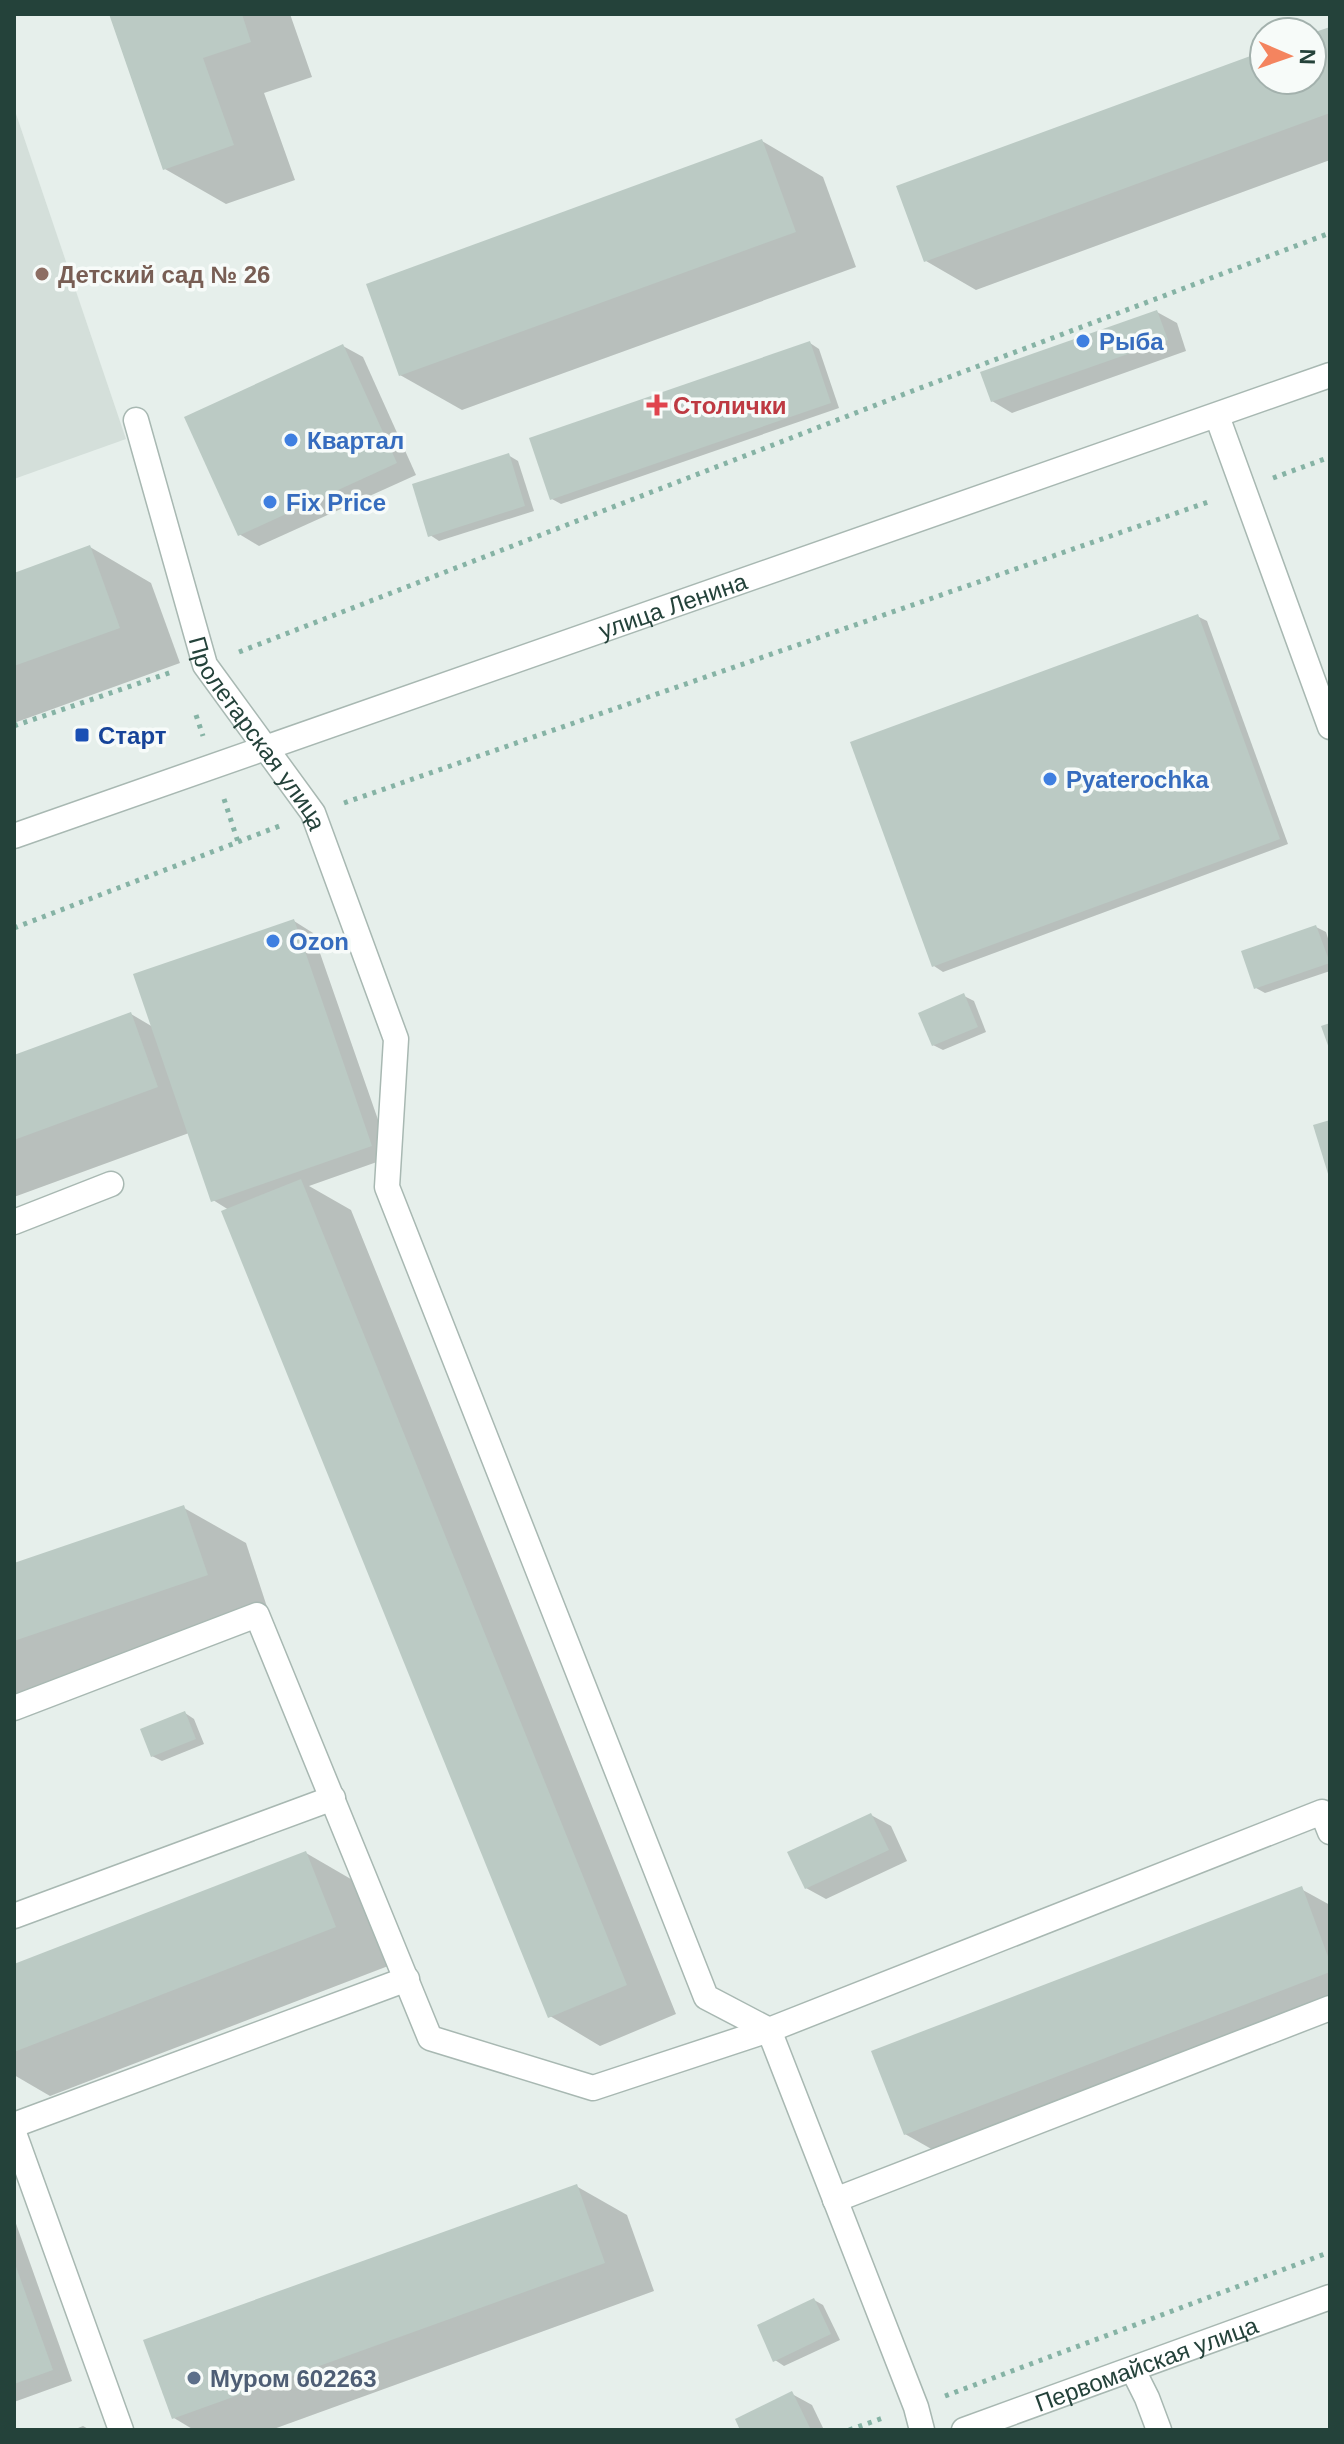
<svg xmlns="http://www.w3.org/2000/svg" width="1344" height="2444" font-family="Arial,sans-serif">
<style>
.built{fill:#d4dfda}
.shadow{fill:#0003}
.building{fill:#bbcac4}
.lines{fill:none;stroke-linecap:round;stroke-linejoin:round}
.minor-casing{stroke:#a8b8b2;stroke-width:27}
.path{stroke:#86b3a5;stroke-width:5;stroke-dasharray:4 6;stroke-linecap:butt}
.minor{stroke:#fff;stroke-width:24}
.education-dot{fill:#8d6e63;stroke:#f7fbf9;stroke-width:3}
.shop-dot{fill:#3f7fe0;stroke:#f7fbf9;stroke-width:3}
.health-dot{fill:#e0444e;stroke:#f7fbf9;stroke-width:3}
.transit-dot{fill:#1a4fb4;stroke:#f7fbf9;stroke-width:3}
.service-dot{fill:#5c6f8a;stroke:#f7fbf9;stroke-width:3}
.labels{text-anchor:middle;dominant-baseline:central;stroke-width:7;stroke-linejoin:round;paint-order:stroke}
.education-label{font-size:24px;font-weight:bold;fill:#785e54;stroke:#f7fbf9;text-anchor:start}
.shop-label{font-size:24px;font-weight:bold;fill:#366cbe;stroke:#f7fbf9;text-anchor:start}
.health-label{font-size:24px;font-weight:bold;fill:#be3a42;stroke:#f7fbf9;text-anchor:start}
.street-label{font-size:24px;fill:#24423a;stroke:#f7fbf9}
.transit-label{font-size:24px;font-weight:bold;fill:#164399;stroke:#f7fbf9;text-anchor:start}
.service-label{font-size:24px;font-weight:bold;fill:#4e5e75;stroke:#f7fbf9;text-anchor:start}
</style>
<rect width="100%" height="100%" fill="#e6efeb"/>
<!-- built -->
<path class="built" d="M14 108 126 439 14 479Z"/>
<!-- shadow -->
<g class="shadow">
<path d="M111 14H290L312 77 264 93 295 180 226 204 165 169Z"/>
<path d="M1330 29V160L976 290 926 261 1264 53V80H1312V35Z"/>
<path d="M762 141 823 177 856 267 462 410 400 375Z"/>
<path d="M1157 312 1177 323 1186 351 1012 413 992 401Z"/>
<path d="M810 343 819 349 839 408 561 504 552 499Z"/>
<path d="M343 346 363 357 416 475 259 546 239 534Z"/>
<path d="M508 455 518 461 534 511 439 541 430 535Z"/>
<path d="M90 547 151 583 180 663 14 723V575Z"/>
<path d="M1197 616 1207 621 1288 844 943 972 934 966Z"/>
<path d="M294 921 313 933 391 1157 309 1186 351 1210 676 2014 600 2046 550 2016 229 1210 213 1200 189 1133 14 1197V1057L131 1014 153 1027Z"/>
<path d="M1316 927 1326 932 1330 945V971L1265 993 1256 988Z"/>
<path d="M964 996 974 1001 986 1032 943 1050 933 1045Z"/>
<path d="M184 1508 246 1543 268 1610 14 1696V1565Z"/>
<path d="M185 1713 194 1719 204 1744 162 1761 152 1756Z"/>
<path d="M871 1815 891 1826 907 1861 826 1899 806 1888Z"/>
<path d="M306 1853 368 1889 396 1963 50 2096 14 2075V1966Z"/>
<path d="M1301 1889 1330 1905V2019L956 2163 905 2134Z"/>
<path d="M576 2186 627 2215 654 2291 271 2430H194L174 2418Z"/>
<path d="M14 2218 72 2381 14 2402Z"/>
<path d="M814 2300 823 2305 840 2340 784 2366 775 2360Z"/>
<path d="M792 2394 812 2405 824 2430H742L737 2420Z"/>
<path d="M83 2426 90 2430H73Z"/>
</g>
<!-- building -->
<g class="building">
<path d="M109 14H242L251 42 203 58 234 145 163 170Z"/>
<path d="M1330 27V113L924 262 896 186 1264 51V80H1312V33Z"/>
<path d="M762 139 796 232 399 376 366 284Z"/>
<path d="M1157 310 1168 340 991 402 980 372Z"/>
<path d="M810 341 831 403 550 500 529 438Z"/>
<path d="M343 344 397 463 238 536 184 417Z"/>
<path d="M509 453 525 506 428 537 412 484Z"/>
<path d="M90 545 120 628 14 666V573Z"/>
<path d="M1198 614 1280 839 932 967 850 742Z"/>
<path d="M294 919 372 1146 211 1202 133 974Z"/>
<path d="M1316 925 1330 963 1254 989 1241 951Z"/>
<path d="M964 993 978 1027 932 1046 918 1013Z"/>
<path d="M131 1012 158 1087 14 1140V1055Z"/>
<path d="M1330 1023V1051L1321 1026Z"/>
<path d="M1330 1120V1177H1329L1313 1125Z"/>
<path d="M301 1179 627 1985 548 2018 221 1211Z"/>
<path d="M184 1505 208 1575 14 1641V1563Z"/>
<path d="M185 1711 196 1739 151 1757 140 1729Z"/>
<path d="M871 1813 889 1850 805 1889 787 1852Z"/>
<path d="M306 1851 336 1927 14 2052V1964Z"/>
<path d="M1302 1886 1330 1962V1972L904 2135 871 2051Z"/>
<path d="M577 2184 605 2263 172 2419 143 2340Z"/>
<path d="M14 2261 53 2370 14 2384Z"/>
<path d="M814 2298 831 2334 773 2362 757 2325Z"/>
<path d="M792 2391 810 2428 740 2430 735 2419Z"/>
</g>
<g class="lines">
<defs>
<g id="minor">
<path d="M1217 416 1330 727"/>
<path id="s1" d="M136 420 205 665 313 813 396 1039 387 1187 706 1997 769 2030 916 2407 922 2430"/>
<path id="s2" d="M14 836 1330 375"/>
<path d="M14 1222 111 1184"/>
<path d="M14 1708 257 1615 430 2038 593 2088 769 2030 1322 1812 1330 1832"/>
<path d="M14 1916 333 1798"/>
<path d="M14 2125 407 1979"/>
<path d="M14 2133 121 2430"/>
<path d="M835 2200 1330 2008"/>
<path d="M1133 2370 1147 2398 1159 2430"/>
<path id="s3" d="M964 2430 1330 2297"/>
</g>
</defs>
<!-- minor casing -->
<use href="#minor" class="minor-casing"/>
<!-- path -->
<g class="path">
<path d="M1273 478 1330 457"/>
<path d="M239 652 907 393 1330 233"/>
<path d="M196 715 203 736"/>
<path d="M14 726 172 672"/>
<path d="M224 799 238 842"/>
<path d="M344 803 1211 501"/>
<path d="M14 928 282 825"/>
<path d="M945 2396 1330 2252"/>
<path d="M849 2430 883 2418"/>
</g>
<!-- minor -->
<use href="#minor" class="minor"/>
</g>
<!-- markers -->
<circle class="education-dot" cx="42" cy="274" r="8"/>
<g class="shop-dot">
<circle cx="1083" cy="341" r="8"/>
<circle cx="291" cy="440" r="8"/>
<circle cx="270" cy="502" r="8"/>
<circle cx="1050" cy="779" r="8"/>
<circle cx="273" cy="941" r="8"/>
</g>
<path class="health-dot" d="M653 393h8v8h8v8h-8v8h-8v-8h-8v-8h8z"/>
<rect class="transit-dot" x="74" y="727" width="16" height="16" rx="4"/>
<circle class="service-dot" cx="194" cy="2378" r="8"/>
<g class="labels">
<!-- education labels -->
<g class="education-label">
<text x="58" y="274">Детский сад № 26</text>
</g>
<!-- shop labels -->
<g class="shop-label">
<text x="1099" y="341">Рыба</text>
<text x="307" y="440">Квартал</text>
<text x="286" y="502">Fix Price</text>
<text x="1066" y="779">Pyaterochka</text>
<text x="289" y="941">Ozon</text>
</g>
<!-- health labels -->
<g class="health-label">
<text x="673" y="405">Столички</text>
</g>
<!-- street labels -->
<g class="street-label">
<text stroke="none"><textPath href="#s2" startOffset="698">улица Ленина</textPath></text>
<text stroke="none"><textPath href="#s1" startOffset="340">Пролетарская улица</textPath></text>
<text stroke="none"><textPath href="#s3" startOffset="194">Первомайская улица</textPath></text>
</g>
<!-- transit labels -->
<g class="transit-label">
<text x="98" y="735">Старт</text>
</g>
<!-- service labels -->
<g class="service-label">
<text x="210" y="2378">Муром 602263</text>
</g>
</g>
<!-- border -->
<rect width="1344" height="2444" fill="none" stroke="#24423a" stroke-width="32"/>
<!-- north arrow -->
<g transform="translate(1288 56) rotate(92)"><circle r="38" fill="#f7fbf9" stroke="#a3b1ad" stroke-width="2"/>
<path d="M0-6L14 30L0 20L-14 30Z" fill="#f4845f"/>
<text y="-12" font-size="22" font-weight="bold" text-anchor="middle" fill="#24423a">N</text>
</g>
</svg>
